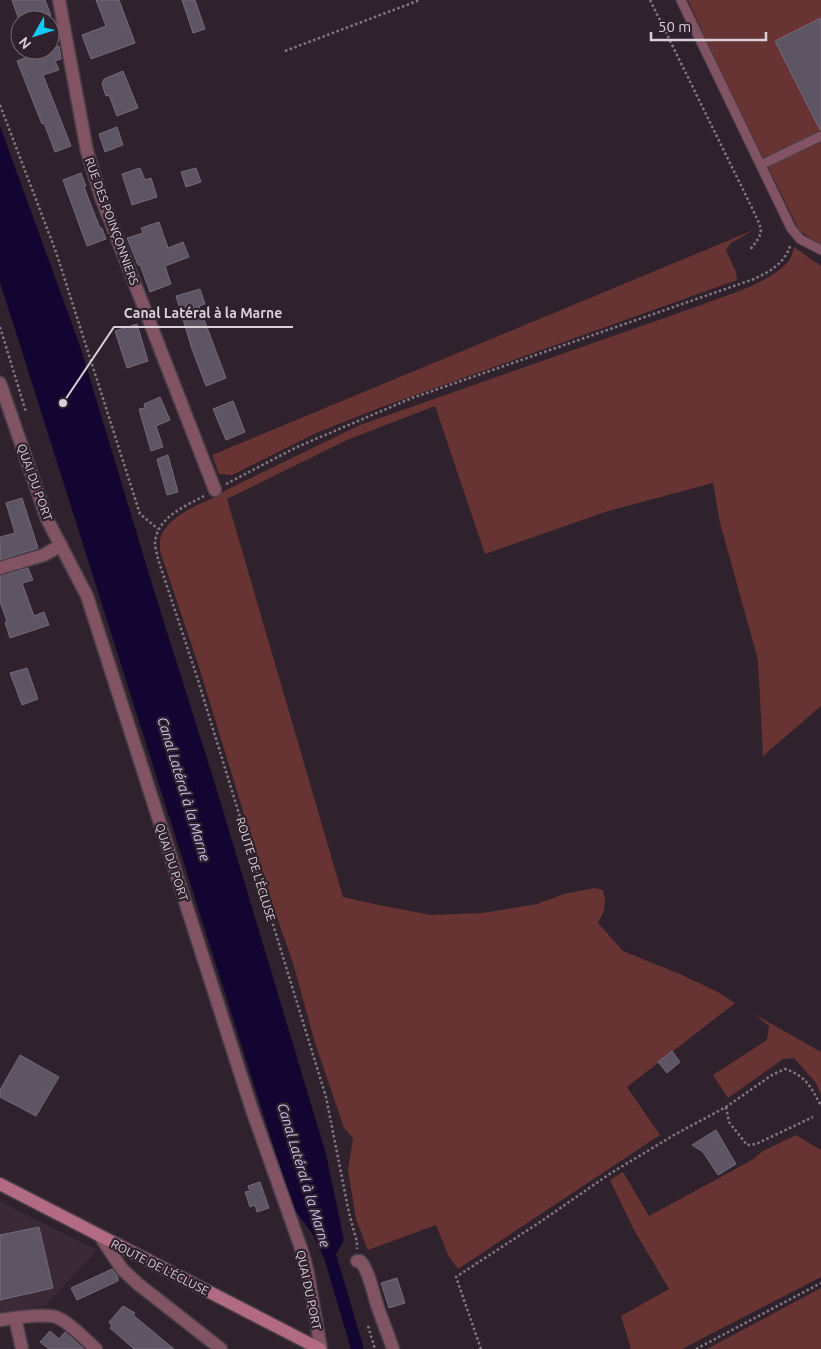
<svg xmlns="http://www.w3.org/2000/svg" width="821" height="1349" font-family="Ubuntu,sans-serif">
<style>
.built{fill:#3c2937}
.green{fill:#683333}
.water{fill:#130532}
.building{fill:#5e5564;stroke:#746a7a}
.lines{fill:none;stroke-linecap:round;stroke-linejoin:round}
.service-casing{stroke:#4a3e48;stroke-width:11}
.minor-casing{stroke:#4a3e48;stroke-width:15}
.secondary-casing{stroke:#4a3e48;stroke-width:15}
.path{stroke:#837881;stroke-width:2.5;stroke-dasharray:2.5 2.5;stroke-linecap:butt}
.service{stroke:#815363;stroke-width:9}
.minor{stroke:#815363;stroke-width:12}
.secondary{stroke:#b36b84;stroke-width:12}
.labels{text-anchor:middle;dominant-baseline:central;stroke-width:4.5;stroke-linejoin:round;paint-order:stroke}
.street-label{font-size:12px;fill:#dad1d8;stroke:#2f222c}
.water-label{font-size:14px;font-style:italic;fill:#c9c3f3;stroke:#2f222c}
.leader{fill:none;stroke:#dad1d8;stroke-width:2}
.callout-dot{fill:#dad1d8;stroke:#2f222c;stroke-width:2}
.callout-label{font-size:14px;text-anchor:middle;font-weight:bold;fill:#dad1d8;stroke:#2f222c;stroke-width:4.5;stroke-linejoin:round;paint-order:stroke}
</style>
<rect width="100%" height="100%" fill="#2f222c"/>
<!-- built -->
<path class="built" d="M0 1201 97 1250 46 1305 0 1315Z"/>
<!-- green -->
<g class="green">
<path d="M688 0H821V246L799 230 718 66Z"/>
<path d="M756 229 731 243 726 250 736 272 737 280 379 408 316 433 232 475 219 474 212 455Z"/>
<path d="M794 247 821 266V706L763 756 758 660 720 523 713 483 608 511 485 554 435 406 347 440 227 499 343 897 379 905 431 915 482 913 537 904 564 894 595 888 603 890 605 900 604 911 598 923 623 951 680 974 718 992 735 1003 627 1087 660 1135 458 1269 449 1257 436 1225 368 1250 356 1219 348 1170 353 1138 344 1128 315 1043 293 963 265 883 199 667 160 551C160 547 160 543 160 539 166 518 193 507 211 499 217 496 222 492 228 489L360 425 704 304C730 294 769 283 788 262 791 258 793 252 794 247Z"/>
<path d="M754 1014 821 1052V1095L816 1083 794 1058 783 1059 728 1098 713 1075 767 1040 769 1026Z"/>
<path d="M796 1135 821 1150V1277L682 1349H631L621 1316 669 1289 634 1230 610 1180 623 1172 649 1216 752 1160 763 1151Z"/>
<path d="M821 1288V1349H707Z"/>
</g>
<!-- water -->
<path class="water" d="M0 126 80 346 156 597 215 784 326 1154 344 1240 336 1254 364 1349H351L324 1258 312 1233 293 1208 0 282Z"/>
<!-- building -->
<g class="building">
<path d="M12 0H45L51 15 40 20 38 16 31 18V16L19 20Z"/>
<path d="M96 0H119L135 43 91 59 82 35 106 26Z"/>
<path d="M182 0H195L205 29 193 33Z"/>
<path d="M821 18V130H820L775 41Z"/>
<path d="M59 46 61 59 55 61 59 70 43 75 71 146 55 152 44 123 42 124 17 61 47 50H50V49Z"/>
<path d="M123 71 138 108 117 116 109 95 106 96 102 84 104 79Z"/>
<path d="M117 127 123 145 105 152 99 134Z"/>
<path d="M140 168 145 180 151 178 157 197 132 205 122 174Z"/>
<path d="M196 168 201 182 186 187 181 172Z"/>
<path d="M81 173 86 186 84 187 100 228H102L106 239 87 246 63 180Z"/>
<path d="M159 222 168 248 183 242 189 257 165 266 171 284 150 292 140 265H138L127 238 143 233 141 228Z"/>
<path d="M200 289 205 304 199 306 226 378 206 386 192 349 176 296Z"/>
<path d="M137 324 148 361 127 368 115 331Z"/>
<path d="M160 397 170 420 156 426 163 447 151 451 139 409 145 408 144 404Z"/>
<path d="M233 401 245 432 226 440 213 409Z"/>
<path d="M168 455 178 492 167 495 157 459Z"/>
<path d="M22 498 38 548 0 560V537L15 533 6 503Z"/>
<path d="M28 568 33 580 22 583 34 616 44 612 49 625 10 638 5 622 7 621 0 602V576Z"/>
<path d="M27 668 38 699 22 705 10 673Z"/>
<path d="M672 1051 680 1062 667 1073 658 1062Z"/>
<path d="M20 1055 59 1077 36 1116 0 1097V1090Z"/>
<path d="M716 1130 736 1164 718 1175 703 1152 692 1145Z"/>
<path d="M260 1182 269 1208 257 1212 255 1205 250 1207 245 1192 250 1191 248 1186Z"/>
<path d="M39 1227 53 1288 0 1300V1235Z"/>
<path d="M112 1269 118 1277V1281L77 1300 71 1288Z"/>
<path d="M397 1278 405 1303 389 1308 381 1283Z"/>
<path d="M123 1306 135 1313 133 1315 174 1349H134L110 1328 112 1326 109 1322Z"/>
<path d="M50 1331 59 1339 65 1332 84 1349H49L40 1342Z"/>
</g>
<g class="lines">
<defs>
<g id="service">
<path d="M681 0 791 228 800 239 821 250"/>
<path d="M761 165 821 136"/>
</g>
<g id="minor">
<path d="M59 0 87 151 101 197 215 490"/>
<path d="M0 383 47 519 87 596 252 1110 302 1251 307 1269 321 1349"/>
<path d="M0 568 44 555 61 545"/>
<path d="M100 1236 122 1269 138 1284 221 1349"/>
<path d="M357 1261H360C369 1270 373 1293 377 1305 382 1320 388 1334 393 1349"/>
<path d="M15 1318 22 1349"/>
<path d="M0 1320C14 1318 43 1313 56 1317 68 1321 86 1340 96 1349"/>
</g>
<path id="secondary" d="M0 1184 320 1349"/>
</defs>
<!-- service casing -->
<use href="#service" class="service-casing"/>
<!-- minor casing -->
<use href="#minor" class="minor-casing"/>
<!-- secondary casing -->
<use href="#secondary" class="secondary-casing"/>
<!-- path -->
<g class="path">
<path d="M650 0 753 210C763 232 765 231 749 251"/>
<path d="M285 51 420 0"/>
<path d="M0 105 56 252 140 514 158 529"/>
<path d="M0 327 26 412"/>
<path d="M226 484 297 447 412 398 754 279C769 272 785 263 790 246"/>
<path d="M204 496C184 507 157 517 155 543 155 548 157 554 158 559L197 677 326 1097 349 1213 357 1242V1249"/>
<path d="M726 1107 729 1122 747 1145 756 1144 813 1117"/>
<path d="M368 1326 375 1349"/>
<path d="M481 1349 456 1277 543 1220 611 1173 674 1135 726 1107 772 1075 785 1069C806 1076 811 1087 821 1106"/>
<path d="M696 1349 821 1283"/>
</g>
<!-- service -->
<use href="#service" class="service"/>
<!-- minor -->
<use href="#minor" class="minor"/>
<!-- secondary -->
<use href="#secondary" class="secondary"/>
</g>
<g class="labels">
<!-- street labels -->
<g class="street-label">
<text transform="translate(112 221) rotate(70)">RUE DES POINÇONNIERS</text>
<text transform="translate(35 482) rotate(70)">QUAI DU PORT</text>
<text transform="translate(172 862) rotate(72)">QUAI DU PORT</text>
<text transform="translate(256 869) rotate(73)">ROUTE DE L'ÉCLUSE</text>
<text transform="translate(160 1267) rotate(27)">ROUTE DE L'ÉCLUSE</text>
<text transform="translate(309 1290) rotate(78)">QUAI DU PORT</text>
</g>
<!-- water labels -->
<g class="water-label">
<text transform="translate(184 789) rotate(73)">Canal Latéral à la Marne</text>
<text transform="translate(304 1175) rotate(73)">Canal Latéral à la Marne</text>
</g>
</g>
<!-- callouts -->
<path class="leader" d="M63 403L114 327H293"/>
<circle class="callout-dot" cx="63" cy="403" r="5"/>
<g class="callout-label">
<text x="203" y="318">Canal Latéral à la Marne</text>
</g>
<!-- north arrow -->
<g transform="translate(35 35) rotate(231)"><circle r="24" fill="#2f222c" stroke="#736871"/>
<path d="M0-4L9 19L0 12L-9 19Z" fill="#11cafa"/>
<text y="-8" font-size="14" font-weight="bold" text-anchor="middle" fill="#dad1d8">N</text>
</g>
<!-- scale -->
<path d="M651 32v8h115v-8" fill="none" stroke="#dad1d8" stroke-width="2.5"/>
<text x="658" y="32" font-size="15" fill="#dad1d8" stroke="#2f222c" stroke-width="4" paint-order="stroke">50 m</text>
</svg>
